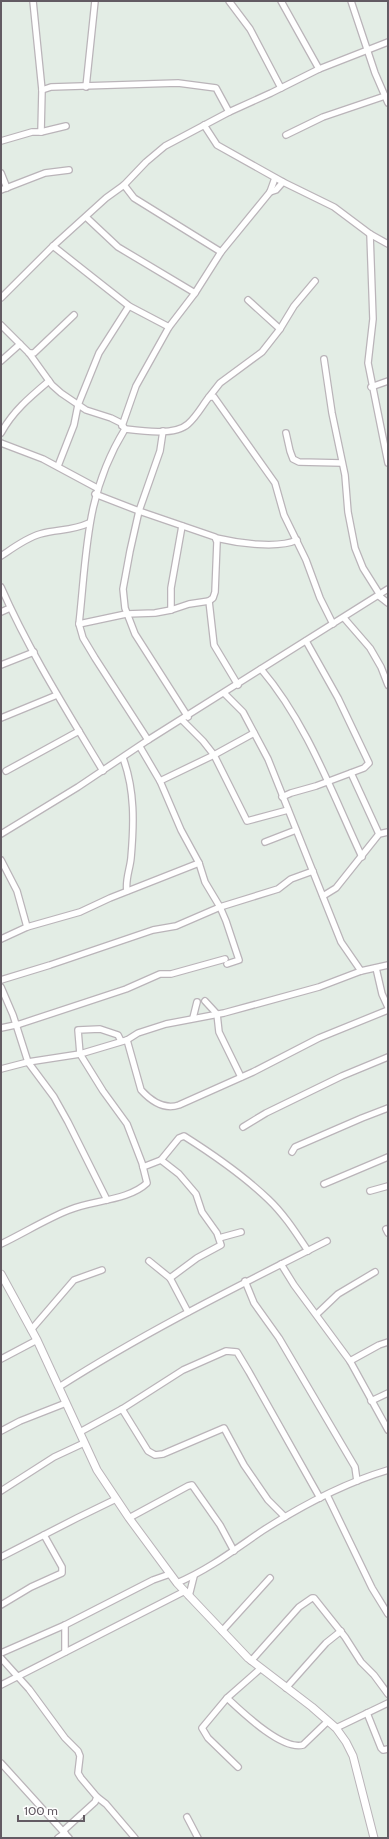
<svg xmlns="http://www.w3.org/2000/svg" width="389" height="1839" font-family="Cabin,sans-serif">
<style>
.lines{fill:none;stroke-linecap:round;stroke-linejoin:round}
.minor-casing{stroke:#bab4b9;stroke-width:8}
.tertiary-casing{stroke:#bab4b9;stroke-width:9}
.minor{stroke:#fff;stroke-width:5.5}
.tertiary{stroke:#fff;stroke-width:7}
</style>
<rect width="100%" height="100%" fill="#e3ede5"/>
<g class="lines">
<defs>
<g id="minor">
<path d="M33 1 42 90 41 132"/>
<path d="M229 1 250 29 281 88"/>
<path d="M281 1 319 69"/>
<path d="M351 1 375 73 388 103"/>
<path d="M86 87 95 1"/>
<path d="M42 90 51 87 178 83 216 88 229 112"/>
<path d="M204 125 217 145 283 182 334 207 370 234 388 244"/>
<path d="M286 135 323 117 385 96"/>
<path d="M1 141 32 132H41L66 126"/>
<path d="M1 173 7 188"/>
<path d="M124 185 134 198 221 252"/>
<path d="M1 190 45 173 69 170"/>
<path d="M270 192 276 190 283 182"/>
<path d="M86 217 118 247 195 293"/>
<path d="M370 234 373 319 368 363 388 463"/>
<path d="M53 246 129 306 169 327"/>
<path d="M1 298 53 246 106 198 124 185 146 162 165 146 229 112 271 93 319 69 388 42"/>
<path d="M248 300 280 329"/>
<path d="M1 325 29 353 52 385 61 393 86 410 111 418 121 423 125 429C85 494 87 552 79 624L83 638 95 658 148 740"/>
<path d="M29 353H34L74 315"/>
<path d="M324 359 332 413 345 475 348 512 355 548 363 568 380 595"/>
<path d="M1 361 20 344"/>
<path d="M371 387 388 381"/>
<path d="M209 397 220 383 262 352 280 329 294 306 315 281"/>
<path d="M122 426 136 386 169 327 195 293 221 252 270 192 275 178"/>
<path d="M125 429C141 431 175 436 188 424 197 416 202 406 209 397H214L275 483 284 515 306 560 320 598 333 624"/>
<path d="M163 431 160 451 139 511 130 551 123 589 125 608 135 634 188 717"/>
<path d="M1 433C13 411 30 397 49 381"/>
<path d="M286 433 290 451 293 459 299 462 342 463"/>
<path d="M1 443 43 459 97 488"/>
<path d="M58 466 74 425 78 405 99 353 129 306"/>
<path d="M216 538C237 543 278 549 297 540"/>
<path d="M1 556C13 548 26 538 40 534 57 529 72 531 89 523"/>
<path d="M1 587C29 651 67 711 103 771"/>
<path d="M379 596 388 603"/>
<path d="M209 601 214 645 238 685"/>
<path d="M171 610V588L182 526"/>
<path d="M1 612 10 608"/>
<path d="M344 618 370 648 381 667 388 685"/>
<path d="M79 624 126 614 155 613 171 610 189 604 209 601 213 598 215 592 217 542 215 537 139 511 95 494"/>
<path d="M1 665 34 652"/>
<path d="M261 669C307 723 332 793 362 857"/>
<path d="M225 694 243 712 268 759 341 942 361 971"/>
<path d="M1 718 57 695"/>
<path d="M182 720 203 741 214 755 254 733"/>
<path d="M140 747 160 781 181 830 199 863 205 882 220 907 226 921 239 960 227 964"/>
<path d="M123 758C135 790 134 824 131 858 130 869 125 880 127 891"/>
<path d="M6 771 79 731"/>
<path d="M351 773 379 834"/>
<path d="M160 781 214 755 247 821 288 810"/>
<path d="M282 797 291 793 316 786 364 768 369 763 338 698 306 641"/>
<path d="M1 834 78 787 148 740 388 589"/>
<path d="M265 842 296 830"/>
<path d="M1 860 17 891 27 927"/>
<path d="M323 896 336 888 379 834 388 832"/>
<path d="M1 939 27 927 80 912 110 898 199 863"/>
<path d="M376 968 382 994 388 1007"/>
<path d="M1 980 50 965 153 930 176 926 220 907 278 889 291 879 313 871"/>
<path d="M1 987 13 1015 28 1062 54 1097 68 1122 107 1200"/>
<path d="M205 1001 217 1014 219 1032 241 1077"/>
<path d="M193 1018 197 1002"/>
<path d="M1 1028 20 1024 126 989 160 974H171L225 959"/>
<path d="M127 1040 141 1090C151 1101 164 1110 179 1105L253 1072 319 1038 388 1010"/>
<path d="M1 1069 28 1062 80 1054 127 1040 138 1033 166 1024 224 1013 319 987 361 971 388 965"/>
<path d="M243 1127 266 1113 342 1076 388 1057"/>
<path d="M292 1152 295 1147 362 1118 388 1108"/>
<path d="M161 1160 179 1138 184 1136C214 1155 243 1175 268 1199 284 1214 296 1233 308 1251"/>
<path d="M143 1167 161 1160 179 1174 196 1194 202 1212 217 1233 221 1245 197 1258 170 1278"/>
<path d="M324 1184 388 1157"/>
<path d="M370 1191 388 1186"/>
<path d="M386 1229 388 1233"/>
<path d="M219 1238 241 1232"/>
<path d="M1 1244C24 1233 46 1219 69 1210 92 1200 128 1201 147 1183L142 1163 127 1124 103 1091 80 1054 78 1030 100 1029 118 1035 121 1041"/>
<path d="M149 1261 170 1278 188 1312"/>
<path d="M281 1264 294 1285 350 1361 388 1430"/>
<path d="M245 1281 254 1303 279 1338 355 1467 357 1481"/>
<path d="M317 1314 338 1294 375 1272"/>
<path d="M31 1330 74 1280 102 1270"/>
<path d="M1 1359 37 1340"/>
<path d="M350 1361 379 1345 388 1342"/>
<path d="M59 1387C145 1332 236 1287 327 1241"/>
<path d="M371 1401 388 1393"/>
<path d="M122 1409 148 1451 155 1455 163 1454 224 1428 244 1465 268 1500 285 1517"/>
<path d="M1 1431 20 1421 66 1403"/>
<path d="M80 1432 122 1409 183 1370 226 1351 237 1352 249 1372 320 1498"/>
<path d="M1 1491 54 1457 84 1443"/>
<path d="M327 1495 372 1588 388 1614"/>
<path d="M129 1518 188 1486 192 1485 220 1525 234 1551"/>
<path d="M1 1557 77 1518 116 1499"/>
<path d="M177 1583C208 1570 234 1550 262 1531 301 1506 344 1483 388 1470"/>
<path d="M189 1596 194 1576"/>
<path d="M1 1605 31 1587 62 1573V1567L44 1535"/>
<path d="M65 1625V1652"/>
<path d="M222 1631 270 1578"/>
<path d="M1 1653 65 1625 153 1580 170 1574"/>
<path d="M1 1658 29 1689 65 1738 78 1751 80 1756 78 1773 81 1778 97 1797 95 1802 63 1831"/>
<path d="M251 1661 299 1607 312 1598H314L345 1637 361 1662 374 1675 388 1694"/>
<path d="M1 1685 185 1591"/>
<path d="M286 1688 326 1643 341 1631"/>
<path d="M227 1698C241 1711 282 1751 303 1745L328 1721"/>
<path d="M367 1713 381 1748 383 1750 388 1749"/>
<path d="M336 1728 388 1703"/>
<path d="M1 1763 69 1838"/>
<path d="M238 1767 208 1738 202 1728 227 1698 260 1669"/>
<path d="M97 1797 106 1804 135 1838"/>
<path d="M187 1817 198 1838"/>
<path d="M58 1838 65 1833"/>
</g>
<path id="tertiary" d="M1 1274 37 1340 97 1470 129 1518 177 1583 248 1658 312 1707 336 1728 346 1742 353 1756 374 1838"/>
</defs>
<!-- minor casing -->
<use href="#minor" class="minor-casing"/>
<!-- tertiary casing -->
<use href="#tertiary" class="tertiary-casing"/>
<!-- minor -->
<use href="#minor" class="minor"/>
<!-- tertiary -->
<use href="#tertiary" class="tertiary"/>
</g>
<!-- border -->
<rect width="389" height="1839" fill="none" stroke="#635b63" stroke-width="4"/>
<!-- scale -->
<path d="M18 1815v6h66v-6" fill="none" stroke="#635b63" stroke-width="2"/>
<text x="24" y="1815" font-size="12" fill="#635b63" stroke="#ffffff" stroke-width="3" paint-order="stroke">100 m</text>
</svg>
